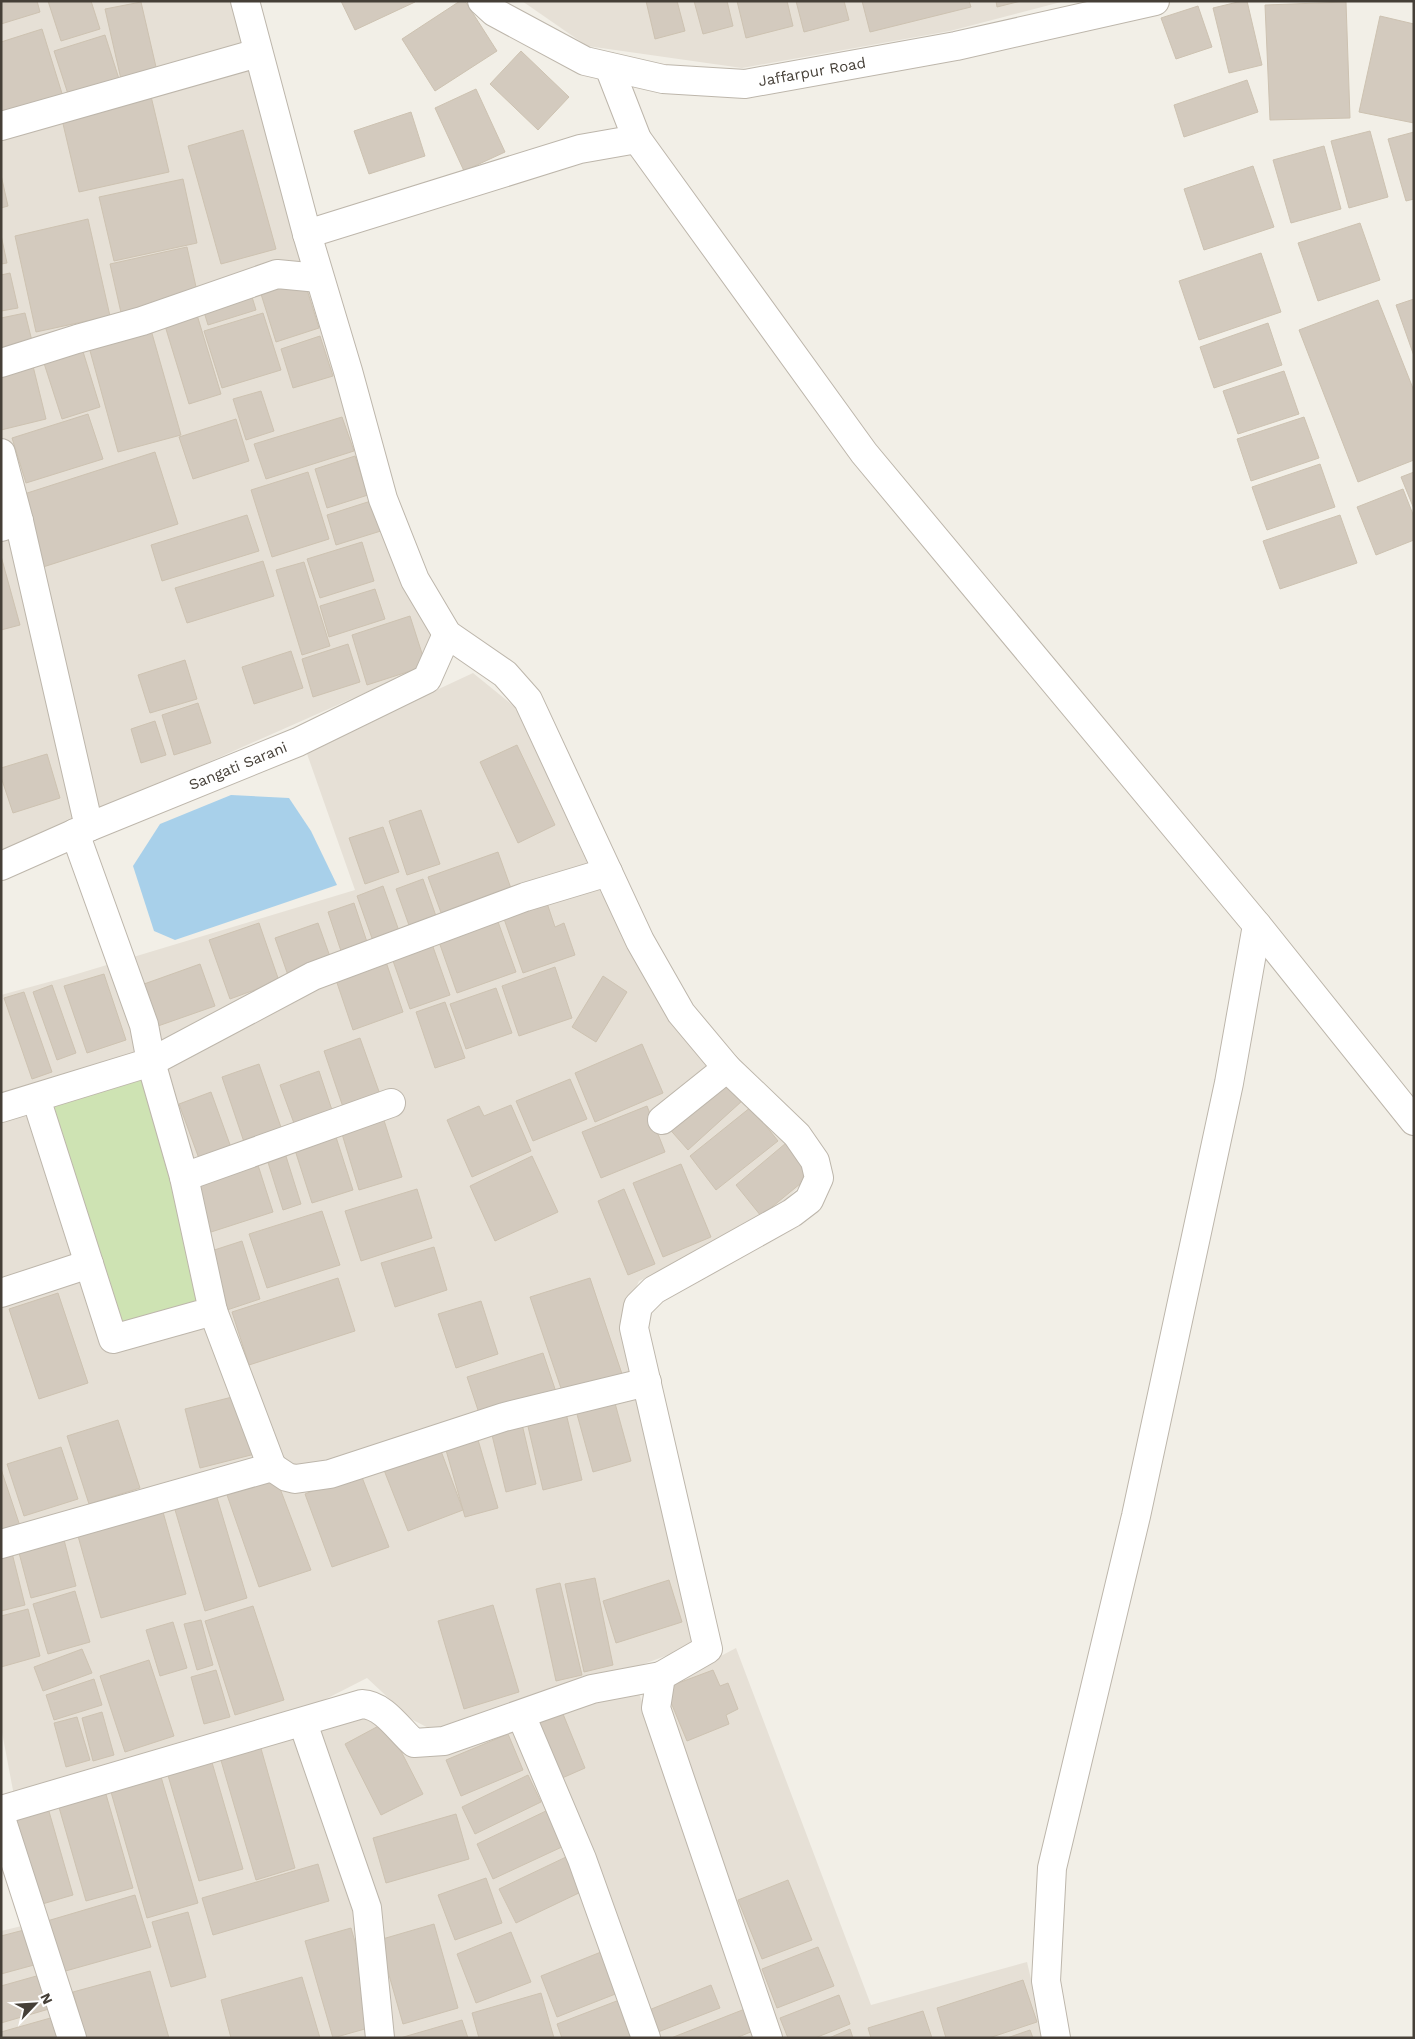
<svg xmlns="http://www.w3.org/2000/svg" width="1415" height="2039" font-family="'Work Sans',sans-serif">
<style>
.residential{fill:#e6e0d6}
.green{fill:#cee3b3}
.water{fill:#a8d0ea}
.building{fill:#d3cabe;stroke:#cdc2b1}
.lines{fill:none;stroke-linecap:round;stroke-linejoin:round}
.minor-casing{stroke:#bdb6ab;stroke-width:30}
.minor{stroke:#fff;stroke-width:28}
.labels{text-anchor:middle;dominant-baseline:central;stroke-width:4;stroke-linejoin:round;paint-order:stroke}
.street-label{font-size:15px;fill:#453f37;stroke:#fff}
</style>
<rect width="100%" height="100%" fill="#f2efe7"/>
<!-- residential -->
<g class="residential">
<path d="M1 1H233L330 347 455 653 1 854Z"/>
<path d="M522 1H1065L950 31 742 68 587 46Z"/>
<path d="M473 673 516 708 601 893 693 1043 815 1170 771 1215 723 1243 639 1281 622 1318 698 1644 446 1737 411 1719 367 1678 318 1703 15 1801 1 1727V995L67 977 355 890 306 751Z"/>
<path d="M736 1648 871 2005 1027 1962 1045 2038H772L660 1688Z"/>
<path d="M635 1683 726 1925 764 2038H78L1 1807 365 1707 444 1744Z"/>
<path d="M30 1924 68 2038H1V1931Z"/>
</g>
<!-- green -->
<path class="green" d="M143 1072 211 1308 117 1327 50 1103Z"/>
<!-- water -->
<path class="water" d="M231 795 289 798 311 831 337 885 175 940 154 931 133 866 160 824Z"/>
<!-- building -->
<g class="building">
<path d="M1 1H37L40 12 1 24Z"/>
<path d="M48 1H91L100 29 61 41Z"/>
<path d="M341 1H414L415 2 355 30Z"/>
<path d="M460 1H465L497 51 435 91 402 39Z"/>
<path d="M646 1H677L685 31 655 39Z"/>
<path d="M694 1H727L733 26 703 34Z"/>
<path d="M737 1H787L793 26 746 38Z"/>
<path d="M796 1H844L849 20 804 32Z"/>
<path d="M862 1H969L971 7 870 32Z"/>
<path d="M996 1H1021L997 7Z"/>
<path d="M1242 1H1247L1262 65 1229 73 1213 8Z"/>
<path d="M141 2 159 80 123 88 105 9Z"/>
<path d="M1346 2 1350 118 1270 120 1265 5Z"/>
<path d="M1198 6 1212 47 1176 59 1161 18Z"/>
<path d="M1380 16 1414 24V123L1359 112Z"/>
<path d="M42 29 64 100 1 114V42Z"/>
<path d="M105 35 119 79 68 94 54 51Z"/>
<path d="M521 51 569 97 538 130 490 84Z"/>
<path d="M1247 80 1258 112 1184 137 1174 105Z"/>
<path d="M476 89 505 152 464 171 435 108Z"/>
<path d="M150 92 169 172 79 192 60 111Z"/>
<path d="M411 112 425 156 369 174 354 131Z"/>
<path d="M243 130 276 249 221 264 188 146Z"/>
<path d="M1370 131 1388 197 1349 208 1331 141Z"/>
<path d="M1414 132V199L1406 201 1388 139Z"/>
<path d="M1324 146 1341 209 1291 223 1273 160Z"/>
<path d="M1253 166 1274 227 1204 250 1184 189Z"/>
<path d="M1 175 8 206 1 208Z"/>
<path d="M183 179 197 243 114 261 99 197Z"/>
<path d="M88 219 110 316 36 332 15 236Z"/>
<path d="M1360 223 1380 280 1318 301 1298 243Z"/>
<path d="M1 235 7 263 1 264Z"/>
<path d="M187 247 199 300 122 317 110 264Z"/>
<path d="M1261 253 1281 312 1199 340 1179 281Z"/>
<path d="M10 273 18 308 1 311V275Z"/>
<path d="M304 280 319 328 276 342 261 294Z"/>
<path d="M249 287 256 310 208 325 201 302Z"/>
<path d="M1414 299V356L1396 305Z"/>
<path d="M1378 300 1414 391V460L1358 482 1299 330Z"/>
<path d="M194 305 221 394 189 404 162 316Z"/>
<path d="M25 313 34 349 1 357V318Z"/>
<path d="M263 313 281 370 222 388 204 331Z"/>
<path d="M149 323 181 435 118 452 87 340Z"/>
<path d="M1268 323 1282 365 1214 388 1200 347Z"/>
<path d="M320 336 333 376 293 388 281 349Z"/>
<path d="M81 345 100 407 62 419 42 357Z"/>
<path d="M32 362 46 419 1 430V369Z"/>
<path d="M1284 371 1299 414 1238 434 1223 391Z"/>
<path d="M261 391 274 431 246 440 233 399Z"/>
<path d="M88 414 103 459 26 483 12 438Z"/>
<path d="M342 417 354 451 266 479 254 444Z"/>
<path d="M1304 417 1319 458 1251 481 1237 439Z"/>
<path d="M236 419 249 461 193 479 179 437Z"/>
<path d="M155 452 178 524 43 567 21 495Z"/>
<path d="M355 456 368 495 327 508 315 469Z"/>
<path d="M1320 464 1335 507 1267 530 1252 487Z"/>
<path d="M308 472 329 539 272 557 251 490Z"/>
<path d="M1414 472V509L1401 477Z"/>
<path d="M1403 489 1414 517V540L1376 555 1357 507Z"/>
<path d="M374 500 384 530 336 545 327 515Z"/>
<path d="M247 515 259 551 162 581 151 545Z"/>
<path d="M1340 515 1357 563 1280 589 1263 541Z"/>
<path d="M362 542 374 581 320 598 307 559Z"/>
<path d="M1 556 20 625 1 630Z"/>
<path d="M263 561 274 596 187 623 175 588Z"/>
<path d="M304 562 330 646 302 655 276 570Z"/>
<path d="M375 589 385 619 329 637 320 606Z"/>
<path d="M410 616 426 666 367 685 352 635Z"/>
<path d="M348 644 360 682 313 697 302 659Z"/>
<path d="M291 651 303 688 254 704 242 667Z"/>
<path d="M185 660 197 699 150 713 138 675Z"/>
<path d="M198 703 211 743 174 755 162 715Z"/>
<path d="M155 721 166 755 141 763 131 729Z"/>
<path d="M517 745 555 825 518 843 480 762Z"/>
<path d="M47 754 60 798 13 813 1 777V768Z"/>
<path d="M421 810 440 864 407 875 389 821Z"/>
<path d="M383 827 399 872 365 884 349 838Z"/>
<path d="M498 852 513 894 443 918 428 877Z"/>
<path d="M423 879 437 919 410 928 396 889Z"/>
<path d="M383 886 399 931 373 941 357 896Z"/>
<path d="M546 900 555 927 564 923 575 955 523 973 503 916Z"/>
<path d="M354 903 367 942 341 951 328 912Z"/>
<path d="M497 919 516 972 457 993 438 939Z"/>
<path d="M259 923 279 981 230 999 209 940Z"/>
<path d="M318 923 333 965 290 981 275 938Z"/>
<path d="M432 944 450 995 410 1009 392 958Z"/>
<path d="M383 953 403 1012 353 1030 333 971Z"/>
<path d="M200 964 215 1006 158 1026 144 984Z"/>
<path d="M555 967 572 1018 519 1036 502 986Z"/>
<path d="M104 974 126 1040 87 1053 64 986Z"/>
<path d="M603 976 627 992 596 1042 572 1027Z"/>
<path d="M52 985 76 1053 57 1060 33 992Z"/>
<path d="M496 988 512 1033 466 1049 450 1004Z"/>
<path d="M24 992 52 1072 32 1079 4 998Z"/>
<path d="M445 1002 465 1058 435 1068 416 1012Z"/>
<path d="M360 1038 382 1100 345 1113 324 1051Z"/>
<path d="M642 1044 663 1093 595 1122 575 1073Z"/>
<path d="M259 1064 283 1133 245 1145 222 1077Z"/>
<path d="M319 1071 333 1113 295 1126 280 1085Z"/>
<path d="M720 1076 742 1101 688 1150 666 1125Z"/>
<path d="M570 1079 587 1119 533 1141 516 1101Z"/>
<path d="M211 1092 233 1153 201 1164 179 1104Z"/>
<path d="M511 1105 531 1151 472 1177 447 1120 479 1106 484 1116Z"/>
<path d="M647 1106 665 1152 601 1178 582 1132Z"/>
<path d="M751 1107 778 1141 716 1190 690 1156Z"/>
<path d="M381 1111 402 1177 359 1190 339 1124Z"/>
<path d="M335 1134 353 1190 312 1203 294 1147Z"/>
<path d="M786 1143 812 1174 761 1216 736 1185Z"/>
<path d="M284 1150 301 1204 283 1210 266 1156Z"/>
<path d="M532 1156 558 1212 495 1241 470 1186Z"/>
<path d="M257 1162 273 1212 208 1233 192 1183Z"/>
<path d="M681 1164 711 1237 663 1257 633 1183Z"/>
<path d="M417 1189 432 1238 361 1261 345 1211Z"/>
<path d="M624 1189 655 1264 628 1275 598 1201Z"/>
<path d="M322 1211 340 1265 267 1288 249 1234Z"/>
<path d="M242 1241 260 1299 221 1312 202 1254Z"/>
<path d="M434 1247 447 1290 395 1307 381 1263Z"/>
<path d="M338 1278 355 1331 249 1365 232 1312Z"/>
<path d="M590 1278 623 1377 564 1397 530 1297Z"/>
<path d="M58 1293 88 1383 39 1399 9 1309Z"/>
<path d="M481 1301 498 1354 456 1368 438 1314Z"/>
<path d="M543 1353 556 1392 480 1416 467 1377Z"/>
<path d="M240 1395 255 1454 200 1468 185 1409Z"/>
<path d="M613 1396 631 1461 593 1472 575 1407Z"/>
<path d="M565 1409 582 1480 543 1490 526 1418Z"/>
<path d="M118 1420 140 1488 89 1504 67 1436Z"/>
<path d="M522 1424 536 1484 506 1492 491 1431Z"/>
<path d="M476 1433 498 1508 465 1517 444 1443Z"/>
<path d="M438 1443 463 1510 408 1531 382 1465Z"/>
<path d="M61 1447 78 1499 24 1516 7 1464Z"/>
<path d="M1 1469 21 1529 1 1535Z"/>
<path d="M273 1470 311 1570 259 1587 226 1492Z"/>
<path d="M360 1472 389 1547 332 1567 305 1494Z"/>
<path d="M215 1491 247 1598 205 1611 173 1503Z"/>
<path d="M163 1512 186 1594 101 1618 78 1536Z"/>
<path d="M63 1536 76 1586 31 1598 18 1549Z"/>
<path d="M11 1549 25 1605 1 1611V1551Z"/>
<path d="M595 1578 613 1665 584 1672 565 1584Z"/>
<path d="M669 1580 682 1622 616 1643 603 1601Z"/>
<path d="M560 1583 582 1675 556 1681 536 1589Z"/>
<path d="M75 1591 90 1642 48 1654 33 1604Z"/>
<path d="M493 1605 519 1692 464 1709 438 1621Z"/>
<path d="M253 1606 284 1700 235 1715 205 1621Z"/>
<path d="M28 1609 40 1656 1 1667V1616Z"/>
<path d="M201 1620 213 1665 197 1670 184 1624Z"/>
<path d="M173 1622 187 1668 160 1676 146 1630Z"/>
<path d="M82 1649 92 1673 43 1691 34 1667Z"/>
<path d="M149 1660 174 1736 125 1752 100 1676Z"/>
<path d="M216 1670 230 1717 204 1724 191 1677Z"/>
<path d="M713 1670 720 1686 728 1683 738 1709 726 1715 729 1724 687 1741 665 1688Z"/>
<path d="M94 1679 102 1705 54 1720 46 1695Z"/>
<path d="M561 1709 585 1768 553 1782 528 1722Z"/>
<path d="M102 1712 114 1755 93 1761 82 1718Z"/>
<path d="M77 1717 90 1760 66 1767 54 1723Z"/>
<path d="M386 1722 423 1794 381 1815 345 1744Z"/>
<path d="M508 1734 523 1770 461 1796 446 1760Z"/>
<path d="M260 1745 295 1868 256 1880 220 1757Z"/>
<path d="M211 1759 243 1869 199 1881 167 1772Z"/>
<path d="M159 1770 198 1903 147 1918 109 1785Z"/>
<path d="M528 1775 541 1802 475 1834 462 1807Z"/>
<path d="M103 1784 133 1888 86 1901 56 1797Z"/>
<path d="M48 1808 73 1895 32 1907 6 1820Z"/>
<path d="M548 1810 564 1846 493 1879 477 1844Z"/>
<path d="M456 1814 469 1859 386 1883 373 1838Z"/>
<path d="M566 1857 583 1891 516 1923 499 1889Z"/>
<path d="M318 1864 329 1901 213 1935 202 1898Z"/>
<path d="M486 1878 502 1923 455 1940 438 1895Z"/>
<path d="M788 1880 812 1940 762 1959 738 1900Z"/>
<path d="M135 1895 151 1947 62 1972 47 1921Z"/>
<path d="M188 1912 206 1977 171 1987 152 1922Z"/>
<path d="M434 1924 458 2008 403 2024 379 1940Z"/>
<path d="M351 1928 379 2025 333 2038 305 1941Z"/>
<path d="M24 1930 34 1965 1 1974V1936Z"/>
<path d="M511 1932 531 1982 476 2003 457 1954Z"/>
<path d="M818 1947 834 1986 777 2008 762 1969Z"/>
<path d="M606 1950 623 1991 557 2017 541 1976Z"/>
<path d="M150 1971 169 2038H86L73 1992Z"/>
<path d="M40 1975 49 2009 1 2023V1986Z"/>
<path d="M302 1977 320 2038H231L221 2000Z"/>
<path d="M1023 1980 1037 2022 989 2038H946L937 2008Z"/>
<path d="M711 1985 720 2008 658 2032 649 2010Z"/>
<path d="M541 1993 554 2038H479L472 2013Z"/>
<path d="M839 1995 850 2024 815 2038H788L780 2018Z"/>
<path d="M627 1997 642 2038H562L557 2024Z"/>
<path d="M750 2007 758 2029 736 2038H671Z"/>
<path d="M923 2011 932 2038H871L868 2028Z"/>
<path d="M54 2017 60 2038H1V2032Z"/>
<path d="M462 2020 468 2038H400Z"/>
<path d="M850 2029 853 2038H829Z"/>
<path d="M1030 2030 1033 2038H1007Z"/>
</g>
<g class="lines">
<defs>
<g id="minor">
<path d="M245 1 307 234 348 371 383 499 415 580 447 634 505 674 528 700 640 941 681 1013 727 1068 797 1135 815 1161 819 1178 809 1200 792 1213 654 1290 638 1306 634 1328 708 1649 661 1676 656 1708 768 2038"/>
<path d="M482 1 494 12 585 61 663 79 745 84 956 46 1155 1"/>
<path d="M609 67 637 139 864 453 1257 925 1414 1121"/>
<path d="M1 126 258 53"/>
<path d="M307 234 580 149 637 139"/>
<path d="M1 363 77 339 142 321 277 274 319 278"/>
<path d="M1 453 19 521"/>
<path d="M1 527 19 521 89 827"/>
<path d="M1 866 89 827 298 742 427 679 447 634"/>
<path d="M36 1098 113 1339 213 1311 184 1177 151 1062 144 1025 75 833"/>
<path d="M1 1108 151 1062 313 976 525 897 608 872"/>
<path d="M662 1120 727 1068"/>
<path d="M184 1177 391 1103"/>
<path d="M1 1293 89 1264"/>
<path d="M213 1311 272 1467"/>
<path d="M1 1544 272 1467 287 1477 295 1479 330 1474 504 1417 647 1382"/>
<path d="M521 1715 582 1859 646 2038"/>
<path d="M303 1723 367 1908 380 2038"/>
<path d="M1 1810 362 1704C384 1705 399 1730 414 1743L444 1741 592 1689 661 1676"/>
<path d="M1 1818 72 2038"/>
<path d="M1056 2038 1046 1981 1052 1868 1136 1516 1229 1083 1257 925"/>
</g>
</defs>
<!-- minor casing -->
<use href="#minor" class="minor-casing"/>
<!-- minor -->
<use href="#minor" class="minor"/>
</g>
<g class="labels">
<!-- street labels -->
<g class="street-label">
<text transform="translate(812 72) rotate(-10)">Jaffarpur Road</text>
<text transform="translate(238 766) rotate(-22)">Sangati Sarani</text>
</g>
</g>
<!-- border -->
<rect width="1415" height="2039" fill="none" stroke="#453f37" stroke-width="5"/>
<!-- north arrow -->
<g transform="translate(35 2004) rotate(65)" stroke="#ffffff" stroke-width="4" paint-order="stroke">
<path d="M0-4L9 19L0 12L-9 19Z" fill="#453f37"/>
<text y="-8" font-size="14" font-weight="bold" text-anchor="middle" fill="#453f37">N</text>
</g>
</svg>
